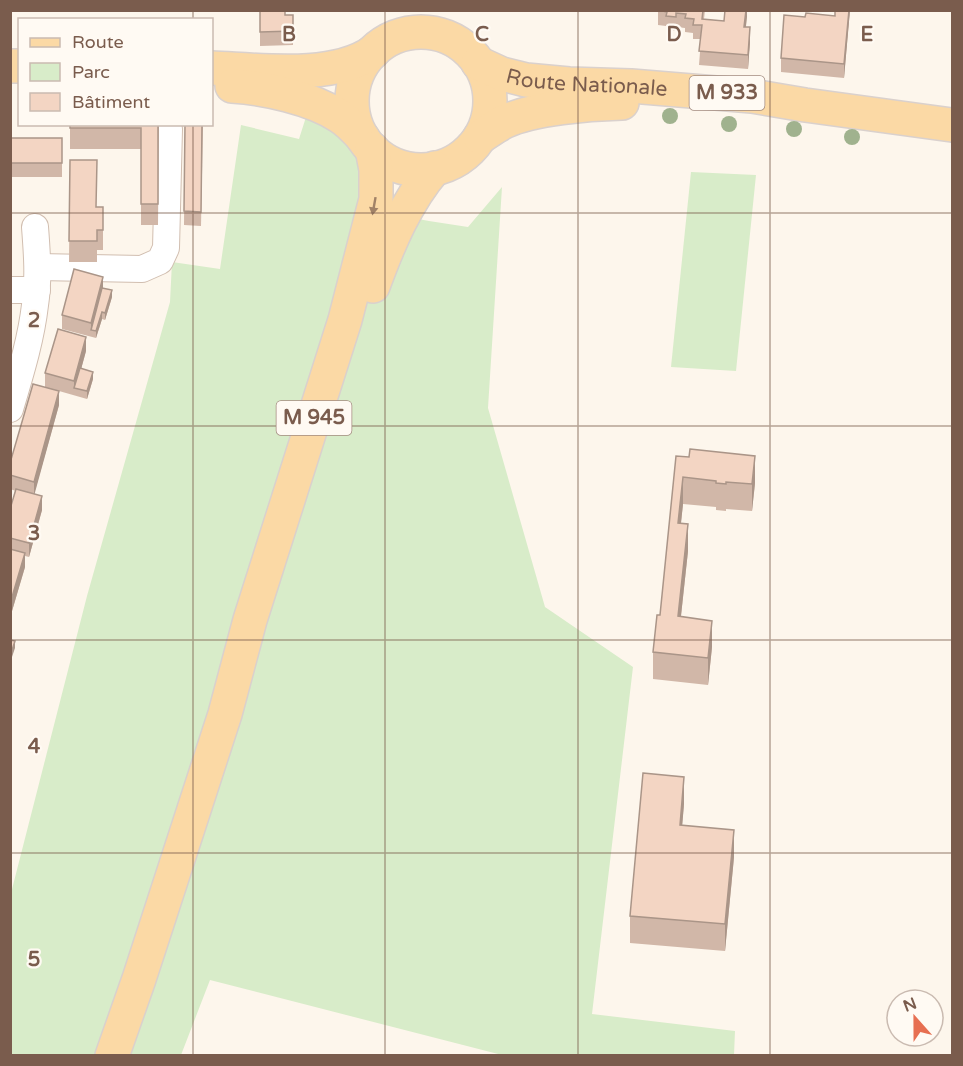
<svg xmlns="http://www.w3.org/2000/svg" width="963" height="1066" font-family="'Varela Round',sans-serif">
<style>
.green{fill:#d8ecc9}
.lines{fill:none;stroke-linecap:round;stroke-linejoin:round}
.minor-casing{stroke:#d1beb0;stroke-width:28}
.major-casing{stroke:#dad1cd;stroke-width:36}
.minor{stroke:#fff;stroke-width:26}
.major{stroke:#fbd9a5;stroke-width:33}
.tree{fill:#a0b28e}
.wall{fill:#d1b7a8}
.shaded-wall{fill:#aa9588}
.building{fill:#f3d5c3;stroke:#aa9588;stroke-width:1.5}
.oneway{fill:#a18267}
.grid{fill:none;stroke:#7a5c4d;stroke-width:1.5;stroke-opacity:0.55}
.labels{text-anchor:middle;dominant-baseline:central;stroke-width:4.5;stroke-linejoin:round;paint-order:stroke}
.shield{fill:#fffaf3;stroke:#a28b7f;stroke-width:1.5}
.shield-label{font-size:20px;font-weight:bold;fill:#7a5c4d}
.street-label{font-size:21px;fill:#7a5c4d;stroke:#fffaf3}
.grid-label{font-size:20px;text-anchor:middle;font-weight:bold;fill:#7a5c4d;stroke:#fffaf3;stroke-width:4.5;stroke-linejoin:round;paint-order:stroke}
</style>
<rect width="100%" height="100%" fill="#fdf6ec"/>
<!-- green -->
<g class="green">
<path d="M306 117 349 138 363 176 364 209 429 221 468 227 502 187 488 408 545 607 633 667 592 1014 735 1031 734 1055H502L210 980 181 1055H11L10 897 87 596 170 302 172 262 220 269 241 125 299 139Z"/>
<path d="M691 172 756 175 736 371 671 367Z"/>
</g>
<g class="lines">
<defs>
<g id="minor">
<path d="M38 267 142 269 160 261 166 248 169 129"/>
<path d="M10 290H37"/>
<path d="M10 409C20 375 31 340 35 305 39 279 37 253 35 227"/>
</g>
<g id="major">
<circle cx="421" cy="101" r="69"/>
<path id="s1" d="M478 63 502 74 526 80 569 84 631 86 752 96 805 105 952 125"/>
<path d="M10 66H20"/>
<path d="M212 68C259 70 333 80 373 52"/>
<path d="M232 86C265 88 311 98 339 116 349 122 356 130 363 138"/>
<path d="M480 137C488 132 496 126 504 122 533 108 590 104 622 103"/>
<path d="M373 286C388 245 406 201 435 168"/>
<path d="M112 1056 139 979 225 714 250 620 345 320 376 199V170L372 149"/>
</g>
</defs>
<!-- minor casing -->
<use href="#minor" class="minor-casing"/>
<!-- major casing -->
<use href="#major" class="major-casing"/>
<!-- minor -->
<use href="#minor" class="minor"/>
<!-- major -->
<use href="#major" class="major"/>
</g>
<!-- trees -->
<g class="tree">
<circle cx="670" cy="116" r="8"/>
<circle cx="729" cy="124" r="8"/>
<circle cx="794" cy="129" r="8"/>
<circle cx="852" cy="137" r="8"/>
</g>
<!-- wall -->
<g class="wall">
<path d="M260 10 285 15H293V45L260 46Z"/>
<path d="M705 10 704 19 724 21 725 11 722 10H747L746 27 750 41 748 69 699 65 701 39H693V33L685 32V28L676 27V31L666 30V26L658 25V11Z"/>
<path d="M850 10 844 78 781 72V58L805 17 835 16Z"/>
<path d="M70 124H159L158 225H141V149H70Z"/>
<path d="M185 124H203L201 226 184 225Z"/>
<rect x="10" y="138" width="52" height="39"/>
<path d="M70 160 96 207H103V250H97V262H69Z"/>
<path d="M103 288 112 297 105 320 102 319 96 338 62 329V315Z"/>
<path d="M86 351 81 369 93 379 87 399 59 391V405L34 494 42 510 29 557 25 556V567L12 611H10V509L16 491 10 489V475L45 387V373Z"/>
<path d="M676 456 755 483 752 511 726 509V511L716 510V507L683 504 681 523 688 551 681 616 712 647 708 685 653 679V652L660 615Z"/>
<path d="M684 804 682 825 734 857 725 951 630 943V916Z"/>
</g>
<!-- shaded-wall -->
<g class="shaded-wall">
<path d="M746 10H747V17L744 41V27Z"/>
<path d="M849 10H850L844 78V64Z"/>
<path d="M750 27V41L748 69V55Z"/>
<path d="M103 277V291L91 330V337V323Z"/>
<path d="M112 290V297L105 320V313Z"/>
<path d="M102 312V319L96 338V331Z"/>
<path d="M86 337V351L76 388H74V381Z"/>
<path d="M93 372V379L87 399V391Z"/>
<path d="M59 391V405L34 496V482Z"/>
<path d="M755 456V483L752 511V484Z"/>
<path d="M683 477V504L678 550V523Z"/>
<path d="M42 496V510L29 557V543Z"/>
<path d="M688 524V551L678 643V616Z"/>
<path d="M25 553V567L12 611V597Z"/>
<path d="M712 621V647L708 685V658Z"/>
<path d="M15 641V648L10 663V656Z"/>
<path d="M684 777V804L680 852V825Z"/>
<path d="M734 830V857L725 951V924Z"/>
</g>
<!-- building -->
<g class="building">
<path d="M260 10H285V15H293V31L260 32Z"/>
<path d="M658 10H703L702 19 724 21 725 10H746L744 27H750L748 55 699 51 702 25H693L694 19 685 18 686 14 676 13V17L666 16 667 12Z"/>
<path d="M835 10H849L844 64 781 58 784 15 805 17 806 13 835 16Z"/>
<path d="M70 124H158V204H141V128H70Z"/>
<path d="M185 124H202L201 212 184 211Z"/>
<rect x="10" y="138" width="52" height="25"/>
<path d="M70 160H97L96 207H103V230H97V241H69Z"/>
<path d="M74 269 103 277 91 323 62 315Z"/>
<path d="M102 288 112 290 105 313 102 312 96 331 91 330Z"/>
<path d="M58 329 86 337 74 381 45 373Z"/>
<path d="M80 368 93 372 87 391 74 388Z"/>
<path d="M33 384 59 391 34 482 10 475V463Z"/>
<path d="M690 449 755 456 752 484 726 482V484L716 483V481L683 477 678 523 688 524 678 616 712 621 708 658 653 652 657 615H660L676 456 689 457Z"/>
<path d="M16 489 42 496 29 543 10 538V509Z"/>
<path d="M10 549 25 553 12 597H10Z"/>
<path d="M10 640 15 641 10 656Z"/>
<path d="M643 773 684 777 680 825 734 830 725 924 630 916Z"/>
</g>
<!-- one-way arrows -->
<defs><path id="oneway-solid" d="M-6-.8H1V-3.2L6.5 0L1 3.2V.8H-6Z" transform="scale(1.5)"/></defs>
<use class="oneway" href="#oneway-solid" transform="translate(374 206) rotate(100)"/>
<!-- grid -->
<path class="grid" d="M193 10V20M385 10V1056M578 10V1056M770 10V1056M193 124V1056M10 213H952M10 426H952M10 640H952M10 853H952"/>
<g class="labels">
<!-- shield labels -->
<g class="shield">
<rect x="689.5" y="76" width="75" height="34" rx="4.5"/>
<rect x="276.5" y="401" width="75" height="34" rx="4.5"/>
</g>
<g class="shield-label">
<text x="727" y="93">M 933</text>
<text x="314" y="418">M 945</text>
</g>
<!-- street labels -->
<g class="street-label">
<text stroke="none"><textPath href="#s1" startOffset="112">Route Nationale</textPath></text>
</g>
</g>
<g class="grid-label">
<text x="289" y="41">B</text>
<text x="482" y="41">C</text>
<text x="674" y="41">D</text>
<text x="867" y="41">E</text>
<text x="34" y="327">2</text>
<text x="34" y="540">3</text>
<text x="34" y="753">4</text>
<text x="34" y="966">5</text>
</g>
<!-- border -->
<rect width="963" height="1066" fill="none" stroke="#7a5c4d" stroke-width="24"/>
<!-- legend -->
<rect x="18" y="18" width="195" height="108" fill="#fffaf3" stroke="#cabbb1" stroke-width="1.5"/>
<rect x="30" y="38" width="30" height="9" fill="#fbd9a5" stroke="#cabbb1" stroke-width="1.5"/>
<text x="72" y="48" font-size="18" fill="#7a5c4d">Route</text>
<rect x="30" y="63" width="30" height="18" fill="#d8ecc9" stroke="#cabbb1" stroke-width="1.5"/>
<text x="72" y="78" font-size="18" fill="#7a5c4d">Parc</text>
<rect x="30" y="93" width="30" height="18" fill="#f3d5c3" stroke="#cabbb1" stroke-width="1.5"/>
<text x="72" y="108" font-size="18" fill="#7a5c4d">Bâtiment</text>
<!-- north arrow -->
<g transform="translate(915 1018) rotate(339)"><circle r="28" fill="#fffaf3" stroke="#cabbb1" stroke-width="1.5"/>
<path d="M0-4.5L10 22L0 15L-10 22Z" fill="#e76f51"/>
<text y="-9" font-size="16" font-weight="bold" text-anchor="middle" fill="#7a5c4d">N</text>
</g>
</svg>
